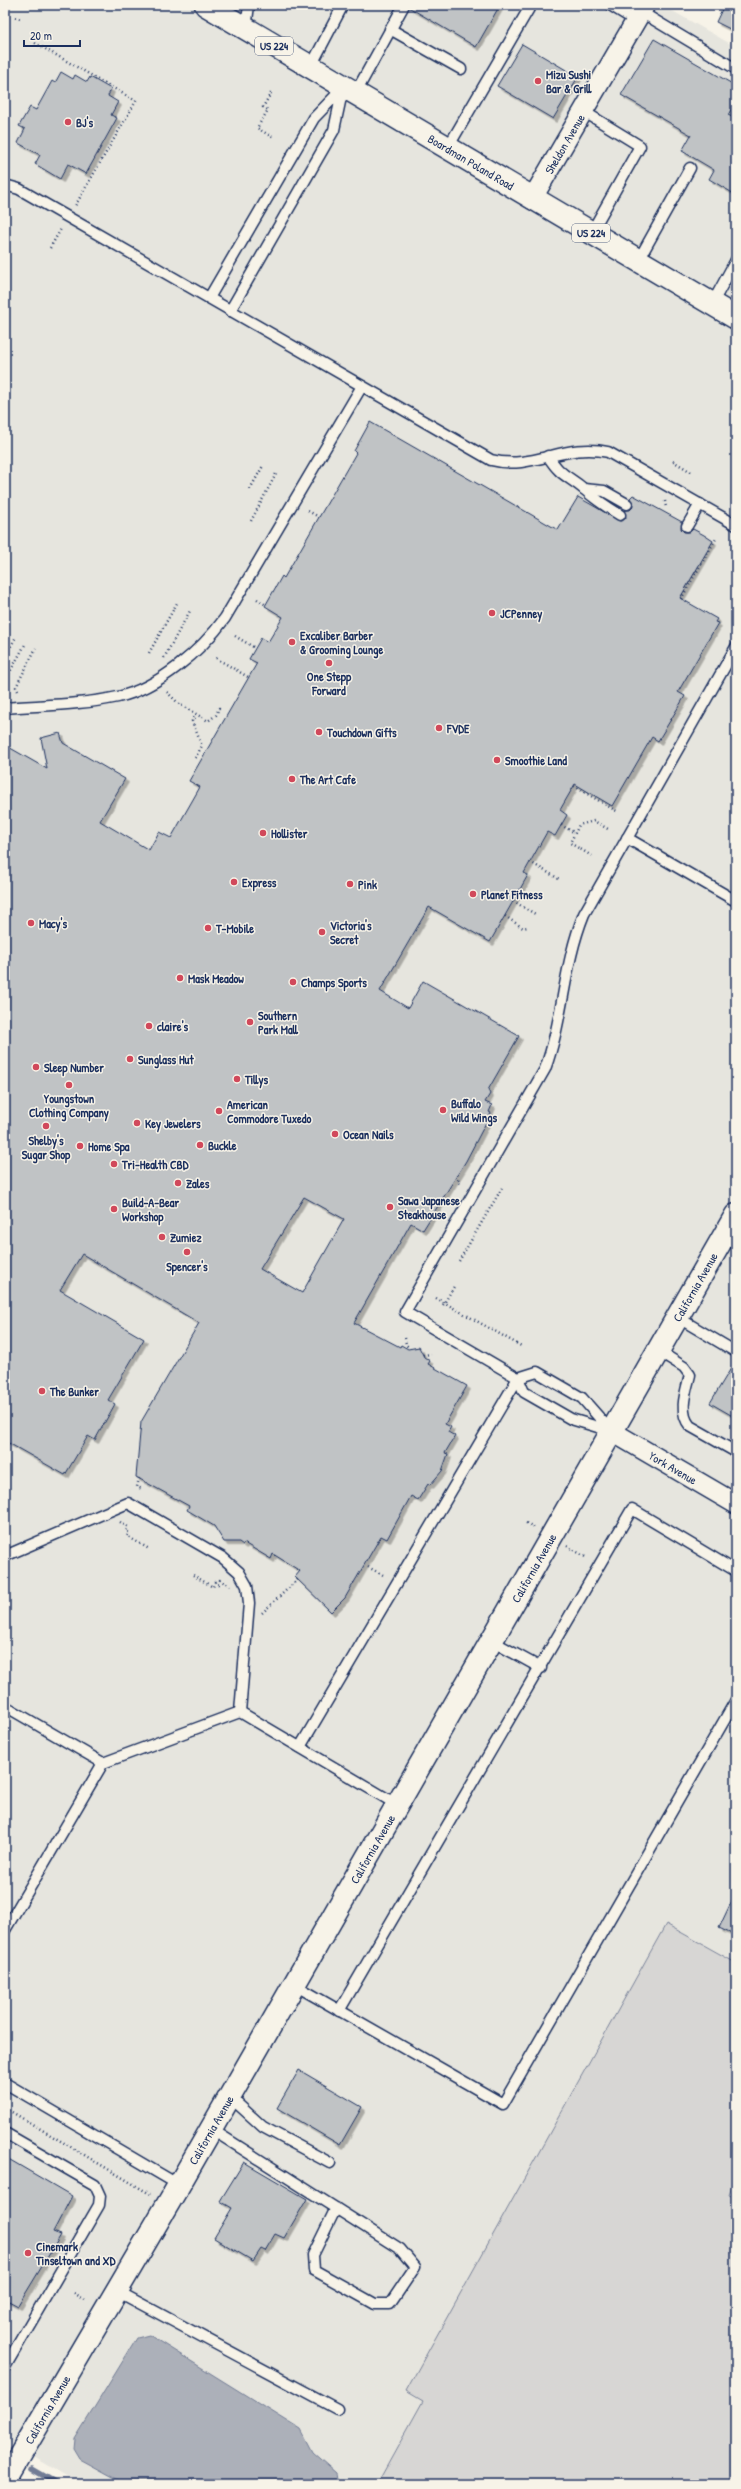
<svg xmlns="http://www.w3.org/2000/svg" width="741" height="2489" font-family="'Patrick Hand',sans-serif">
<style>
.built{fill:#e6e5de}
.green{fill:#d7d6d4;stroke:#798299}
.water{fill:#acb0b9;stroke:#727c95}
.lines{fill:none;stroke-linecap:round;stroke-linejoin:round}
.stream{stroke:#727c95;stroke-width:5.5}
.building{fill:#c0c3c5;stroke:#1b2f5e;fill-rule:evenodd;filter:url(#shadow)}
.lane-casing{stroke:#1b2f5e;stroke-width:13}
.street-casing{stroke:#1b2f5e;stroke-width:22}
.secondary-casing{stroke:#1b2f5e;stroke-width:25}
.primary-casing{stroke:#1b2f5e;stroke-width:25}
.path{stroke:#1b2f5e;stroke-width:2.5;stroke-dasharray:1 3;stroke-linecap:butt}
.lane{stroke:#f7f3e8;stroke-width:10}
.street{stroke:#f7f3e8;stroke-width:19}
.secondary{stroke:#f7f3e8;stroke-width:22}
.primary{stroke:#f7f3e8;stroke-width:22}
.poi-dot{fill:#d1495b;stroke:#f7f3e8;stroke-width:1.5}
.labels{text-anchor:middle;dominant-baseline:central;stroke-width:3;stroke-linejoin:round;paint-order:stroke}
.shield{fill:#f7f3e8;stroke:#5d6a87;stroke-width:1}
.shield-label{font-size:11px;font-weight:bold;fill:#1b2f5e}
.poi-label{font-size:12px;font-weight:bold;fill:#1b2f5e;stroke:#f7f3e8;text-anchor:start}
.street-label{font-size:12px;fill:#1b2f5e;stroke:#f7f3e8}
</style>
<defs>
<filter id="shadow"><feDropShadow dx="3.5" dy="3.5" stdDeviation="0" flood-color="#0004"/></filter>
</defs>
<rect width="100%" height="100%" fill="#f7f3e8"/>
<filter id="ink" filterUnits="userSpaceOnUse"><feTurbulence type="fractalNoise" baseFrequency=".025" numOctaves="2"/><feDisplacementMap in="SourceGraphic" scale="8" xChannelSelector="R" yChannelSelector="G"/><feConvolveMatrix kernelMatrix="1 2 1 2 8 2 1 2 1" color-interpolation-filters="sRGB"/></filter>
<g filter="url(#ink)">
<!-- built -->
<path class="built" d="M5 5H662L736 47V1963L666 1924 407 2391 424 2401 377 2484H80L5 2440Z"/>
<!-- green -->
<path class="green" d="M666 1924 736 1963V2176L729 2195 736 2198V2484H377L423 2401 406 2391Z"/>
<!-- water -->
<path class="water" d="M149 2335 300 2429 312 2452 336 2473 338 2484H126L80 2459 74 2449 75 2439 137 2338Z"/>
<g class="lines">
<!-- stream -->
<path class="stream" d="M32 2469 58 2484"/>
</g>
<!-- building -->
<g class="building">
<path d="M410 5H500L476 47 410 8Z"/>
<path d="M724 5H736V32L716 22Z"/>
<path d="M654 39 736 86V101L728 115 736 119V195L709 179 714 170 682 151 691 135 621 95Z"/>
<path d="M522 44 578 77 553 119 497 86Z"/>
<path d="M61 72 73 79 75 75 87 82 90 77 111 89 108 96 118 102 111 115 117 118 86 174 68 164 60 179 35 164 40 155 18 143 25 129 19 126 30 107 36 110 52 81 55 83Z"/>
<path d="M370 422 558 530 578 497 620 521 626 518 624 510H630L633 507 630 498 633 495 682 522 681 529 684 532H690L693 529 704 535 713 541 680 598 717 619 715 622 718 623 678 692 685 696 658 741 652 737 612 806 575 784 560 810 567 815 555 836 547 832 524 873 528 875 490 942 429 907 380 991 408 1008 423 981 519 1036 488 1090 490 1094 485 1102 492 1105 489 1112 491 1113 466 1161 423 1230 411 1223 354 1323 400 1347 401 1345 408 1349 419 1347 424 1357 430 1361 428 1364 467 1386 445 1424 451 1427 448 1432 455 1436 445 1453 448 1454 442 1471 430 1485 428 1484 418 1500 411 1496 387 1539 381 1536 345 1598 331 1612 295 1577 300 1571 273 1554 271 1559 244 1543 243 1545 239 1542H224L214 1526 187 1510 189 1506 136 1477 141 1422 199 1323 82 1254 60 1290 144 1339 108 1400 115 1404 95 1440 88 1436 65 1475 5 1441V745L47 769 41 738 60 733 63 743 125 779 100 821 149 850 159 832 171 838 200 787 189 781 257 663 249 659 261 638 268 642 283 617 265 606 282 576 284 578 356 453 354 451ZM304 1197 344 1219 302 1293 260 1269Z"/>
<path d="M736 1360V1418L710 1403Z"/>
<path d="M736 1892V1936L719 1928Z"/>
<path d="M299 2070 362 2107 340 2145 277 2108Z"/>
<path d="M5 2157 72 2196 53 2232 61 2235 18 2306 5 2299Z"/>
<path d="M244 2162 307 2199 284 2238 275 2234 265 2251 261 2249 253 2261 214 2238 232 2208 220 2201Z"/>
</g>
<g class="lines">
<defs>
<g id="lane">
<path d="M610 5 636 21"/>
<path d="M641 12 736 69"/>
<path d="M246 29 249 5"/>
<path d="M390 29 461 69"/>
<path d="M310 68 343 5"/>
<path d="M355 94 404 5"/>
<path d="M583 111 640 146 591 233"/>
<path d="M447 149 531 5"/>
<path d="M5 185 19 189 491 460C533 471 565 442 608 452L736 525"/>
<path d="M638 261 690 168"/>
<path d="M209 298 314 118 343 88"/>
<path d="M712 304 736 260"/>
<path d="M230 311 334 130 343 88"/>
<path d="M548 456C562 478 568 475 585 490 596 500 607 507 620 515"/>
<path d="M584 489 604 491 627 504"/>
<path d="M687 526 700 504"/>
<path d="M5 708C42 705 82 705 118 697 158 688 202 650 225 618L362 386"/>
<path d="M627 838 736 901"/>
<path d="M724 1236 736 1243"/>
<path d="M677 1317 736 1352"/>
<path d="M657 1350 684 1367 690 1375C686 1391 678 1412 690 1426L736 1452"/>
<path d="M611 1431 571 1419 524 1392 518 1378 405 1312 545 1069C564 1017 563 966 584 914L736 647"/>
<path d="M5 1556 128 1503 223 1558 239 1572 247 1586 249 1603 240 1712"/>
<path d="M490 1640 541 1668"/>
<path d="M5 1706 103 1763"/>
<path d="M240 1712 396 1804"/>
<path d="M300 1747 518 1378 537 1372 582 1398 611 1431"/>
<path d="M5 1930 103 1763 240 1712"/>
<path d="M293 1984 503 2104 736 1700"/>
<path d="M339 2011 632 1509 736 1571"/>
<path d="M5 2083 179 2185"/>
<path d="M230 2097 263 2127 330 2163"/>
<path d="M211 2129 400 2249 415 2267 390 2304H375L314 2270 313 2255 336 2208"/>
<path d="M5 2133 95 2185 100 2196 99 2205 5 2367"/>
<path d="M117 2291 337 2409"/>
</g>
<g id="street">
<path id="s1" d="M532 199 645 5"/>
<path id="s2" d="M611 1431 736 1504"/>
</g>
<g id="secondary">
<path id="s3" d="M5 2481 179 2185 736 1215"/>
</g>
<g id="primary">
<path id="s4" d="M206 5 736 318"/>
</g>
</defs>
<!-- lane casing -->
<use href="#lane" class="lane-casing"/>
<!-- street casing -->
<use href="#street" class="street-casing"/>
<!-- secondary casing -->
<use href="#secondary" class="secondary-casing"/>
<!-- primary casing -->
<use href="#primary" class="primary-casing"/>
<!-- path -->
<g class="path">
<path d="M15 17 21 19"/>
<path d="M35 43 136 101 75 206"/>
<path d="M271 93 263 107 268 110 257 128 274 138"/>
<path d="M50 248 61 229"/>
<path d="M673 461 693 473"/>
<path d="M250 489 263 466"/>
<path d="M665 501 666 508"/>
<path d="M308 511 319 517"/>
<path d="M251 521 276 474"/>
<path d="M257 599 266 605"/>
<path d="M681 599 717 537"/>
<path d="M235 636 255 648"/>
<path d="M149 653 177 603"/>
<path d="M5 657 16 637"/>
<path d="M164 658 190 611"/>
<path d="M216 658 248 677"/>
<path d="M5 681 26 643"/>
<path d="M18 691 16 687 36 648"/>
<path d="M167 692 179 704 208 721 216 715 219 708 221 709"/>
<path d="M671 720H672"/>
<path d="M195 758 202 746 192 721 196 715"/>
<path d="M574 786 618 812"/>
<path d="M561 825 575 833"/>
<path d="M592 856 570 843 579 825 594 821 608 829"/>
<path d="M530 862 559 879"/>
<path d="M513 901 537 915"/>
<path d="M505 916 523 928 528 927"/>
<path d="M457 1175 460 1185"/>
<path d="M459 1261 502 1188"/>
<path d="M436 1298 521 1346"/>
<path d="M443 1305 455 1285"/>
<path d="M405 1338 406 1345 410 1348"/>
<path d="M419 1347 420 1346"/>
<path d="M423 1355 431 1354"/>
<path d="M139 1478 137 1487 142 1489"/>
<path d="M120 1522 128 1527 126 1531 129 1533 127 1536 149 1549"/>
<path d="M526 1523 534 1527"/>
<path d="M567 1546 587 1558"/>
<path d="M368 1567 385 1576"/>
<path d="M193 1575 213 1587 215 1582 218 1584 220 1580 230 1586"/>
<path d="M262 1613 298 1579"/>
<path d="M5 2108 150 2194"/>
<path d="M74 2293 87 2301"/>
</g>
<!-- lane -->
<use href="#lane" class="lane"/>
<!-- street -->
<use href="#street" class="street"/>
<!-- secondary -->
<use href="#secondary" class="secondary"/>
<!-- primary -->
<use href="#primary" class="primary"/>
</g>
</g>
<!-- markers -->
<g class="poi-dot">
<circle cx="538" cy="81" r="4"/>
<circle cx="68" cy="122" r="4"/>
<circle cx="492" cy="613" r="4"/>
<circle cx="292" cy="642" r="4"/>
<circle cx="329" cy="663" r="4"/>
<circle cx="439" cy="728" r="4"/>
<circle cx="319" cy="732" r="4"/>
<circle cx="497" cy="760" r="4"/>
<circle cx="292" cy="779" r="4"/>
<circle cx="263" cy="833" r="4"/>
<circle cx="234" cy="882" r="4"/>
<circle cx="350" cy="884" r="4"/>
<circle cx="473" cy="894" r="4"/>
<circle cx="31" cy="923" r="4"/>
<circle cx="208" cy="928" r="4"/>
<circle cx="322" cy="932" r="4"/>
<circle cx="180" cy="978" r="4"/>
<circle cx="293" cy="982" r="4"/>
<circle cx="250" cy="1022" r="4"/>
<circle cx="149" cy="1026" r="4"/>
<circle cx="130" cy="1059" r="4"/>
<circle cx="36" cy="1067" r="4"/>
<circle cx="237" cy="1079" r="4"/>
<circle cx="69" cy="1085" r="4"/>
<circle cx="443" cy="1110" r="4"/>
<circle cx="219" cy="1111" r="4"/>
<circle cx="137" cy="1123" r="4"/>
<circle cx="46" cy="1126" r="4"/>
<circle cx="335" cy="1134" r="4"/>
<circle cx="200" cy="1145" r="4"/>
<circle cx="80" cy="1146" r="4"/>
<circle cx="114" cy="1164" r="4"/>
<circle cx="178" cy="1183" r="4"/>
<circle cx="390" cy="1207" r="4"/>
<circle cx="114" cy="1209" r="4"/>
<circle cx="162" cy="1237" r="4"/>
<circle cx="187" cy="1252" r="4"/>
<circle cx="42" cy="1391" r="4"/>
<circle cx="28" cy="2253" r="4"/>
</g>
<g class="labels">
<!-- shield labels -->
<g class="shield">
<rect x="255" y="37" width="38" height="18" rx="3"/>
<rect x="572" y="224" width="38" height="18" rx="3"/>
</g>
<g class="shield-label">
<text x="274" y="46">US 224</text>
<text x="591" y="233">US 224</text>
</g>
<!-- poi labels -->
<g class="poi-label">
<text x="546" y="74">Mizu Sushi<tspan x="546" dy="14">Bar &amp; Grill</tspan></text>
<text x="76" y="122">BJ's</text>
<text x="500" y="613">JCPenney</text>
<text x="300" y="635">Excaliber Barber<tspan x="300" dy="14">&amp; Grooming Lounge</tspan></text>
<text x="329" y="676" text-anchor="middle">One Stepp<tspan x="329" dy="14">Forward</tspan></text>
<text x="447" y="728">FVDE</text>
<text x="327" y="732">Touchdown Gifts</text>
<text x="505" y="760">Smoothie Land</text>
<text x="300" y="779">The Art Cafe</text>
<text x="271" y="833">Hollister</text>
<text x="242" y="882">Express</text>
<text x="358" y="884">Pink</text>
<text x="481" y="894">Planet Fitness</text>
<text x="39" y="923">Macy's</text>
<text x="330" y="925">Victoria's<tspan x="330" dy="14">Secret</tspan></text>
<text x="216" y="928">T-Mobile</text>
<text x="188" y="978">Mask Meadow</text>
<text x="301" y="982">Champs Sports</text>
<text x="258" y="1015">Southern<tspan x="258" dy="14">Park Mall</tspan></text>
<text x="157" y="1026">claire's</text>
<text x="138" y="1059">Sunglass Hut</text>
<text x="44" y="1067">Sleep Number</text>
<text x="245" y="1079">Tillys</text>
<text x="69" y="1098" text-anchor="middle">Youngstown<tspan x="69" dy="14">Clothing Company</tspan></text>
<text x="451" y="1103">Buffalo<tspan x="451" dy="14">Wild Wings</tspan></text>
<text x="227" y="1104">American<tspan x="227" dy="14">Commodore Tuxedo</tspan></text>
<text x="145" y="1123">Key Jewelers</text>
<text x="343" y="1134">Ocean Nails</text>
<text x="46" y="1140" text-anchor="middle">Shelby's<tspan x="46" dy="14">Sugar Shop</tspan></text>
<text x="208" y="1145">Buckle</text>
<text x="88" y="1146">Home Spa</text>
<text x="122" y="1164">Tri-Health CBD</text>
<text x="186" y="1183">Zales</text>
<text x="398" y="1200">Sawa Japanese<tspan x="398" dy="14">Steakhouse</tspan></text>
<text x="122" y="1202">Build-A-Bear<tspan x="122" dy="14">Workshop</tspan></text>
<text x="170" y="1237">Zumiez</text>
<text x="187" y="1266" text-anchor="middle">Spencer's</text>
<text x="50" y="1391">The Bunker</text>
<text x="36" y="2246">Cinemark<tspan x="36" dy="14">Tinseltown and XD</tspan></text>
</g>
<!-- street labels -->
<g class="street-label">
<text stroke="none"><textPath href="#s1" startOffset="64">Sheldon Avenue</textPath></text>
<text stroke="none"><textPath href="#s4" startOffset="308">Boardman Poland Road</textPath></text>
<text stroke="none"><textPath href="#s3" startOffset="1379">California Avenue</textPath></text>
<text stroke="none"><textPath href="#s2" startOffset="72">York Avenue</textPath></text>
<text stroke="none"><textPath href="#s3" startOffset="1055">California Avenue</textPath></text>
<text stroke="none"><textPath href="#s3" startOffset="731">California Avenue</textPath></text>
<text stroke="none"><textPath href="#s3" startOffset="407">California Avenue</textPath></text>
<text stroke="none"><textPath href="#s3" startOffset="83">California Avenue</textPath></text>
</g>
</g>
<!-- margin -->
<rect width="741" height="2489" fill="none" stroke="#f7f3e8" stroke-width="20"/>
<rect x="10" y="10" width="721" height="2469" fill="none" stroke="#1b2f5e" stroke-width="1.5" filter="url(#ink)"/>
<!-- scale -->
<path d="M24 40v6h56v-6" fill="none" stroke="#1b2f5e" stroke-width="2"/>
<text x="30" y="40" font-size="12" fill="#1b2f5e" stroke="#f7f3e8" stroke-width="3" paint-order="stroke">20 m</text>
</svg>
